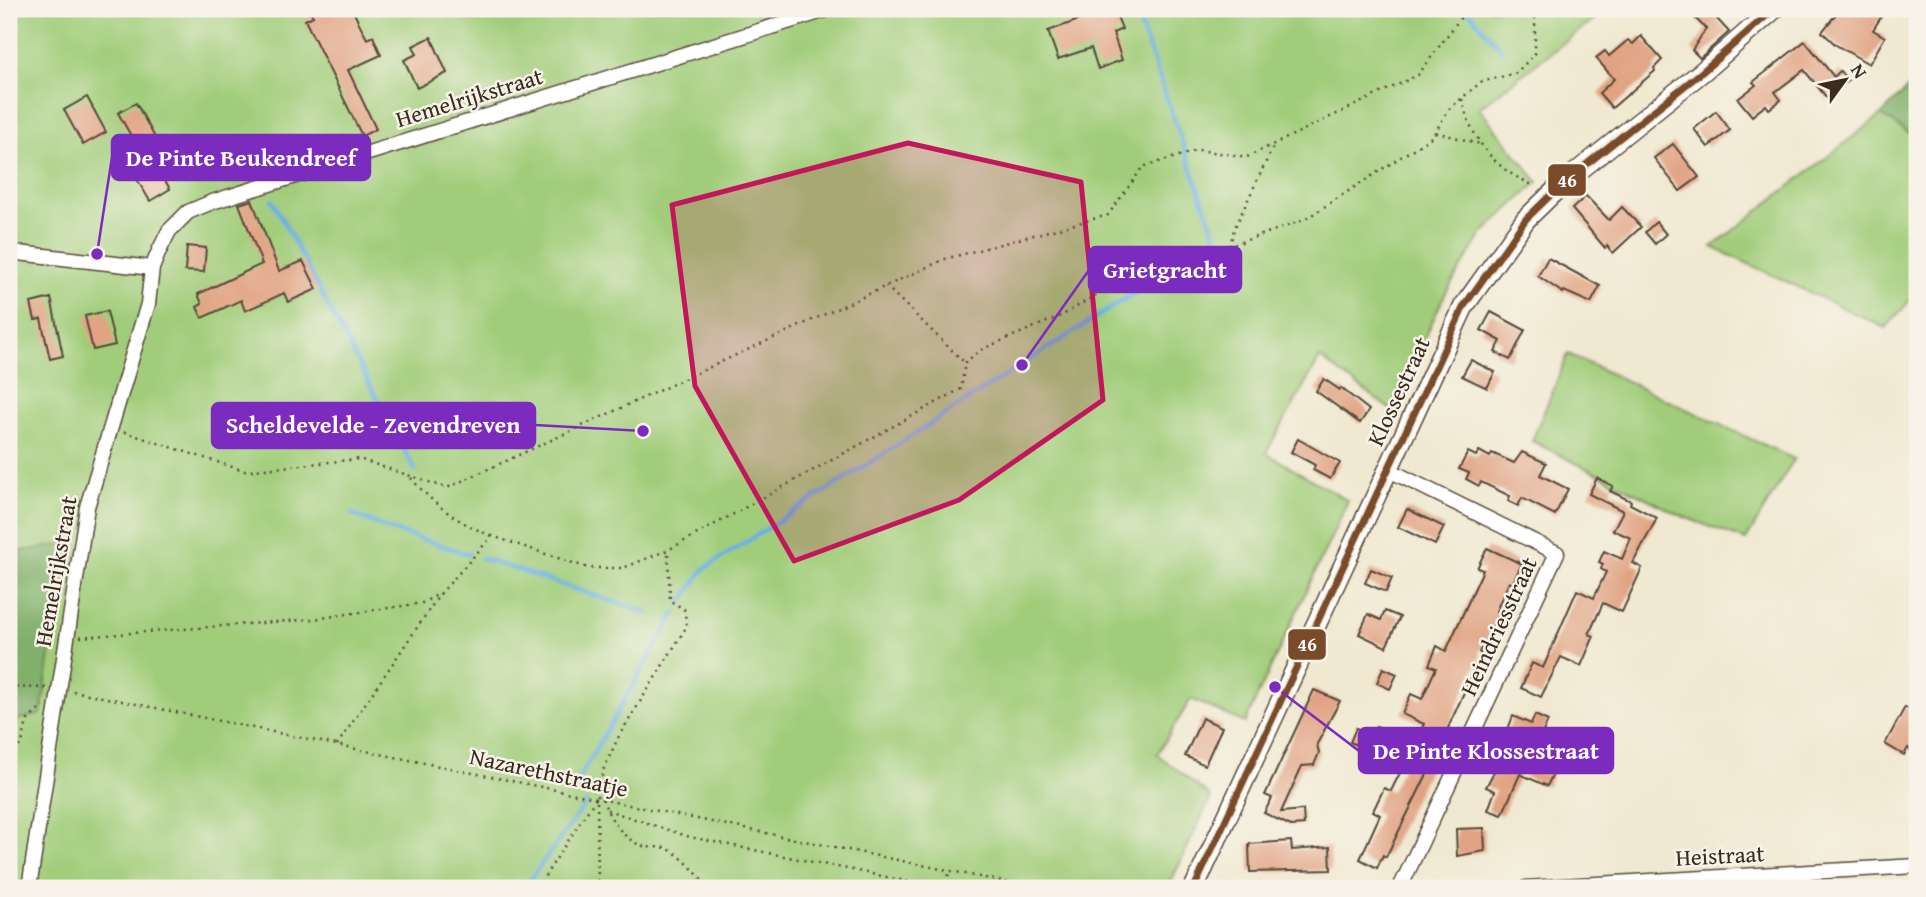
<svg xmlns="http://www.w3.org/2000/svg" width="1926" height="897" font-family="'Gentium Book Plus',serif">
<style>
.green{fill:#a1cd7a;stroke:#6e7c4c;stroke-width:2}
.forest{fill:#80b06a;stroke:#5e6d44;stroke-width:2}
.lines{fill:none;stroke-linecap:round;stroke-linejoin:round}
.stream{stroke:#69afdf;stroke-width:4.5}
.building{fill:#e1a383}
.minor-casing{stroke:#564639;stroke-width:17}
.tertiary-casing{stroke:#564639;stroke-width:22}
.path{stroke:#564639;stroke-width:2.5;stroke-dasharray:2 5;stroke-linecap:butt}
.minor{stroke:#fff;stroke-width:14}
.tertiary{stroke:#fff;stroke-width:19}
.bus-1-casing{stroke:#f7f3e8;stroke-width:12}
.bus-1{stroke:#7a4b2a;stroke-width:7}
.marked{fill:#c2185b;fill-opacity:0.2;stroke:#c2185b;stroke-width:5;stroke-linejoin:round}
.labels{text-anchor:middle;dominant-baseline:central;stroke-width:5;stroke-linejoin:round;paint-order:stroke}
.street-label{font-size:23px;fill:#3b2a1e;stroke:#f7f3e8}
.leader{fill:none;stroke:#7b2cbf;stroke-width:2.5}
.callout-dot{fill:#7b2cbf;stroke:#f7f3e8;stroke-width:2.5}
.callout{fill:#7b2cbf;stroke:#7b2cbf;stroke-width:2.5}
.callout-label{font-size:24px;text-anchor:middle;font-weight:bold;fill:#fff}
.line-badge{stroke:#f7f3e8;stroke-width:2.5}
.badge-label{font-size:19px;text-anchor:middle;font-weight:bold;fill:#fff}
</style>
<rect width="100%" height="100%" fill="#f7f3e8"/>
<filter id="ink" filterUnits="userSpaceOnUse"><feTurbulence type="fractalNoise" baseFrequency=".0143" numOctaves="2"/><feDisplacementMap in="SourceGraphic" scale="14" xChannelSelector="R" yChannelSelector="G"/><feConvolveMatrix kernelMatrix="1 2 1 2 8 2 1 2 1" color-interpolation-filters="sRGB"/></filter>
<filter id="wash" filterUnits="userSpaceOnUse"><feTurbulence type="fractalNoise" baseFrequency=".00686" numOctaves="4" result="noise"/><feDisplacementMap in="SourceGraphic" scale="28" xChannelSelector="R" yChannelSelector="G"/><feGaussianBlur stdDeviation="1.57" result="paint"/><feColorMatrix in="noise" values="0 0 0 0 0 0 0 0 0 0 0 0 0 0 0 0 0 1.4 0 .05"/><feComposite in="paint" operator="in"/></filter>
<g filter="url(#wash)">
<rect width="100%" height="100%" fill="#f0e8d0"/>
<!-- green -->
<g class="green">
<path d="M9 9H1607L1479 108 1538 182 1483 233 1445 294 1391 410 1320 358 1266 453 1348 501 1245 723 1191 699 1157 754 1211 797 1168 888H9Z"/>
<path d="M1881 115 1917 138V292L1886 328 1712 247Z"/>
<path d="M1568 354 1794 459 1746 540 1684 517 1532 441Z"/>
</g>
<!-- forest -->
<g class="forest">
<path d="M1917 79V138L1881 115Z"/>
<path d="M67 544 41 714 9 722V553Z"/>
</g>
<g class="lines">
<!-- stream -->
<g class="stream">
<path d="M1466 9 1502 50"/>
<path d="M272 200 415 470"/>
<path d="M352 514 391 530 469 554"/>
<path d="M481 558 648 613"/>
<path d="M681 603 704 569 1217 240 1135 9"/>
<path d="M578 780 675 613"/>
<path d="M524 888 586 803"/>
</g>
</g>
<g id="blocks">
<!-- building -->
<g class="building">
<path d="M309 9H352L367 39 373 36 381 55 348 70 376 129 362 136 305 20 313 16Z"/>
<path d="M1088 9H1114L1122 29 1113 33 1122 60 1098 69 1091 48 1058 59 1048 31 1090 16Z"/>
<path d="M1686 9H1716L1721 15 1717 19 1729 32 1700 58 1692 50 1706 29Z"/>
<path d="M1840 9H1886L1873 30 1885 37 1869 64 1836 45 1822 32Z"/>
<path d="M1641 36 1662 60 1654 68 1655 71 1612 108 1599 93 1614 79 1596 58 1605 51 1609 56 1628 40 1633 44Z"/>
<path d="M431 37 447 73 417 88 404 60 417 54 413 46Z"/>
<path d="M1805 41 1834 77 1840 71 1848 81 1827 98 1804 70 1775 92 1781 100 1769 109 1766 105 1752 116 1738 99 1756 85 1753 82Z"/>
<path d="M87 97 106 132 83 145 64 110Z"/>
<path d="M136 103 163 152 159 154 170 173 163 177 170 189 150 201 135 176 147 170 146 162 118 113Z"/>
<path d="M1716 111 1730 130 1708 147 1694 129Z"/>
<path d="M1673 144 1699 177 1680 191 1654 158Z"/>
<path d="M1586 196 1609 220 1622 207 1641 227 1613 253 1607 246 1605 248 1572 209Z"/>
<path d="M252 200 279 271 303 261 317 289 288 302 284 293 245 311 241 300 202 318 197 307 202 304 198 294 262 264 239 204Z"/>
<path d="M1656 222 1666 234 1655 244 1645 232Z"/>
<path d="M187 246 206 248 204 272 185 271Z"/>
<path d="M1548 258 1600 286 1591 303 1564 291 1563 293 1538 276Z"/>
<path d="M51 298 63 356 50 359 41 319 35 320 31 303Z"/>
<path d="M107 311 115 345 93 350 85 316Z"/>
<path d="M1491 312 1525 330 1510 360 1495 352 1501 341 1481 330Z"/>
<path d="M1471 360 1495 372 1487 388 1462 376Z"/>
<path d="M1324 379 1340 390 1341 388 1369 410 1360 423 1316 391Z"/>
<path d="M1298 439 1340 463 1330 479 1313 470 1315 465 1291 452Z"/>
<path d="M1479 451 1490 457 1492 453 1514 463 1522 452 1546 463 1540 475 1568 489 1555 515 1522 498 1518 506 1508 501 1510 496 1481 482 1479 486 1466 479 1469 473 1459 469 1468 452 1476 456Z"/>
<path d="M1597 478 1613 486 1610 491 1631 501 1630 504 1657 518 1633 563 1642 568 1622 612 1603 603 1589 634 1594 636 1581 666 1561 657 1541 697 1521 688 1532 663 1543 668 1577 590 1594 598 1606 572 1601 569 1603 564 1599 562 1604 551 1622 559 1631 538 1613 530 1623 511 1589 494Z"/>
<path d="M1407 509 1444 527 1435 545 1398 527Z"/>
<path d="M1487 548 1522 564 1512 584 1509 582 1496 611 1500 613 1479 652 1481 654 1433 762 1386 857 1383 855 1377 868 1360 859 1380 815 1373 811 1384 788 1391 791 1424 724 1402 714 1411 694 1422 699 1436 668 1429 665 1437 646 1446 651 1483 570 1477 568Z"/>
<path d="M1371 569 1392 578 1386 592 1365 583Z"/>
<path d="M1385 611 1400 617 1386 647 1359 634 1368 614 1381 620Z"/>
<path d="M1383 668 1397 674 1390 689 1377 683Z"/>
<path d="M1314 690 1340 701 1317 744 1319 753 1314 765 1302 766 1281 812 1303 810 1304 825 1291 826 1264 813 1272 798 1265 795Z"/>
<path d="M1905 707 1917 713V742L1912 751 1908 748 1904 755 1885 744Z"/>
<path d="M1535 715 1548 721 1532 756 1550 765 1548 770 1554 772 1547 786 1520 774 1502 815 1488 810 1495 791 1486 787 1513 735 1507 732 1513 716 1531 724Z"/>
<path d="M1202 718 1222 727 1205 765 1185 756Z"/>
<path d="M1376 726 1392 733 1385 747 1369 740Z"/>
<path d="M1356 728 1370 734 1363 748 1350 742Z"/>
<path d="M1484 828 1485 851 1457 856 1456 829Z"/>
<path d="M1291 841 1292 850 1330 847 1331 870 1250 872 1249 844Z"/>
</g>
</g>
</g>
<g filter="url(#ink)">
<use href="#blocks" fill-opacity="0" stroke="#564639" stroke-width="2"/>
<g class="lines">
<defs>
<g id="minor">
<path d="M9 252 152 268"/>
<path d="M1389 470 1557 553 1400 888"/>
<path d="M29 888 87 507 140 330 148 304 152 268 159 251 169 231 188 212 212 202 829 9"/>
<path d="M1526 888 1917 866"/>
</g>
<path id="tertiary" d="M1194 888 1464 306 1526 219 1562 184 1702 72 1774 9"/>
</defs>
<!-- minor casing -->
<use href="#minor" class="minor-casing"/>
<!-- tertiary casing -->
<use href="#tertiary" class="tertiary-casing"/>
<!-- path -->
<g class="path">
<path d="M1526 9 1535 19"/>
<path d="M1462 99C1468 128 1484 155 1510 173 1517 178 1527 181 1534 187"/>
<path d="M1436 132 1480 144"/>
<path d="M1230 246 1234 229 1273 147"/>
<path d="M886 286 965 363"/>
<path d="M124 432 245 471 359 459 447 488 945 259 1108 215 1143 167 1198 150 1247 157 1418 75 1467 9"/>
<path d="M411 478C435 506 457 522 492 536"/>
<path d="M80 637 314 619 422 603 441 593 492 536 588 568H623L668 550 961 389 965 363 980 350 1063 315 1160 256 1180 258 1184 265 1199 266 1230 246 1304 220 1433 136 1448 110 1481 82 1516 73 1535 54V15L1539 9"/>
<path d="M9 687 46 688"/>
<path d="M73 691 1034 888"/>
<path d="M337 745 440 594"/>
<path d="M9 757 22 743 27 721 43 706"/>
<path d="M603 799C608 818 626 843 646 847 653 848 662 846 668 849 682 856 692 868 701 879L699 888"/>
<path d="M607 810 690 837 921 884 924 888"/>
<path d="M537 888 597 797"/>
<path d="M598 888 597 797 604 768 619 736 687 626 684 609 670 601 668 550"/>
<path d="M943 888 948 883 949 871"/>
</g>
<!-- minor -->
<use href="#minor" class="minor"/>
<!-- tertiary -->
<use href="#tertiary" class="tertiary"/>
<defs>
<path id="bus-1" d="M1194 888 1464 306 1526 219 1562 184 1702 72 1774 9"/>
</defs>
<!-- bus-1 casing -->
<use href="#bus-1" class="bus-1-casing"/>
<!-- bus-1 -->
<use href="#bus-1" class="bus-1"/>
</g>
</g>
<!-- marked area -->
<path class="marked" d="M908 143 1081 182 1103 400 959 500 794 561 695 386 672 205Z"/>
<g class="labels">
<!-- street labels -->
<g class="street-label">
<text transform="translate(469 97) rotate(-17)">Hemelrijkstraat</text>
<text transform="translate(1398 391) rotate(-65)">Klossestraat</text>
<text transform="translate(55 571) rotate(-80)">Hemelrijkstraat</text>
<text transform="translate(1498 626) rotate(-65)">Heindriesstraat</text>
<text transform="translate(549 772) rotate(12)">Nazarethstraatje</text>
<text transform="translate(1720 855) rotate(-3)">Heistraat</text>
</g>
</g>
<!-- callouts -->
<path class="leader" d="M97 254L112 157M1022 365L1089 270M643 431L535 425M1275 687L1359 751"/>
<g class="callout-dot">
<circle cx="97" cy="254" r="7"/>
<circle cx="1022" cy="365" r="7"/>
<circle cx="643" cy="431" r="7"/>
<circle cx="1275" cy="687" r="7"/>
</g>
<g class="callout">
<rect x="112" y="135" width="258" height="45" rx="7"/>
<rect x="1089" y="247" width="152" height="45" rx="7"/>
<rect x="212" y="403" width="323" height="45" rx="7"/>
<rect x="1359" y="728" width="254" height="45" rx="7"/>
</g>
<g class="callout-label">
<text x="241" y="166">De Pinte Beukendreef</text>
<text x="1165" y="278">Grietgracht</text>
<text x="373" y="433">Scheldevelde - Zevendreven</text>
<text x="1486" y="759">De Pinte Klossestraat</text>
</g>
<g class="line-badge">
<rect x="1547" y="163" width="40" height="34" rx="7" fill="#7a4b2a"/>
<rect x="1287" y="628" width="40" height="33" rx="7" fill="#7a4b2a"/>
</g>
<g class="badge-label">
<text x="1567" y="187">46</text>
<text x="1307" y="651">46</text>
</g>
<!-- margin -->
<rect width="1926" height="897" fill="none" stroke="#f7f3e8" stroke-width="35"/>
<!-- north arrow -->
<g transform="translate(1845 80) rotate(57)" stroke="#f7f3e8" stroke-width="5" paint-order="stroke">
<path d="M0-5L12 26L0 18L-12 26Z" fill="#3b2a1e"/>
<text y="-10" font-size="19" font-weight="bold" text-anchor="middle" fill="#3b2a1e">N</text>
</g>
</svg>
